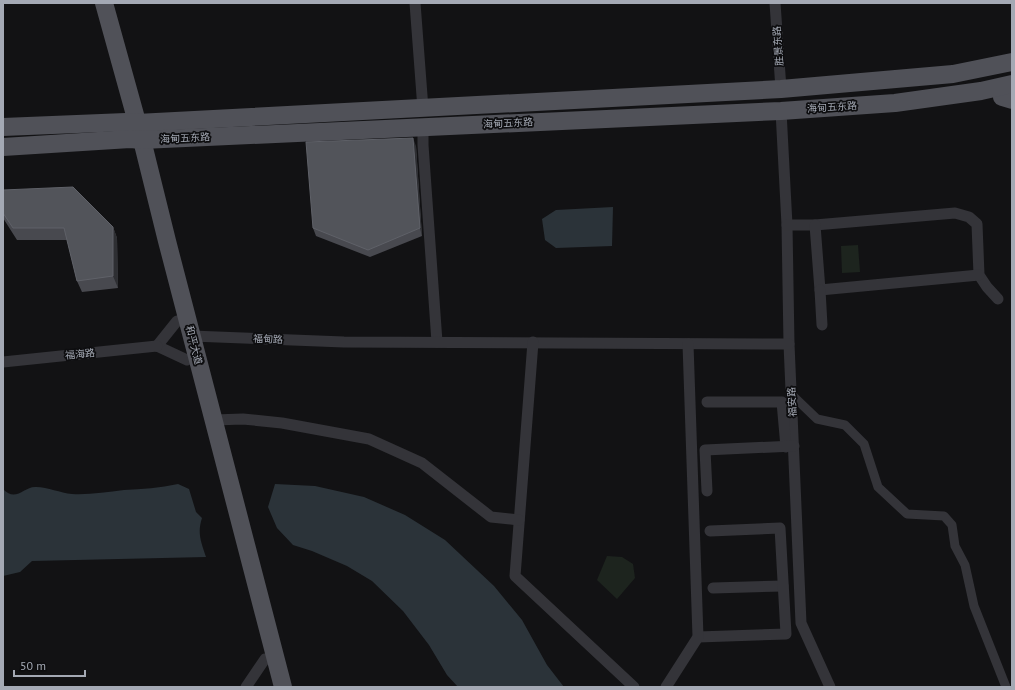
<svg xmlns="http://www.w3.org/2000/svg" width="1015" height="690" font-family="'PT Sans','Noto Sans SC',sans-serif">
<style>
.green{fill:#1d241e}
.water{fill:#2b3339}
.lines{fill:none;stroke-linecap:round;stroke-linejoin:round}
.pedestrian{stroke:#343439;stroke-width:9}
.minor{stroke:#343439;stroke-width:11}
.primary{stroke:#505158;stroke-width:18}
.wall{fill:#48494f}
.shaded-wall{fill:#2e2f33}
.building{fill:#52545a;stroke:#5f6168}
.labels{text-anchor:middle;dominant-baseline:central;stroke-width:3.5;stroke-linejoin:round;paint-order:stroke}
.street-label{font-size:10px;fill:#a4a9b4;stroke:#0d0d0f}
</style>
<rect width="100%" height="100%" fill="#121214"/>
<!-- green -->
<g class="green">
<path d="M858 245 860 272 842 273 841 246Z"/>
<path d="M607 556 622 557 633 564 635 578 617 599 597 580Z"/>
</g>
<!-- water -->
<g class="water">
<path d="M613 207 612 246 556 248 545 240 542 219 556 210Z"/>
<path d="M178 484 189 489 196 512 202 518C197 533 201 542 206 557L32 561 20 572 3 576V489C16 503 24 486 36 487 48 487 60 493 72 494 89 495 106 492 124 490 142 489 160 488 178 484Z"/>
<path d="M275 484 315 486 364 497 405 515 445 540 494 586 522 620 547 665 564 687H458L447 675 429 645 403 611 372 581 347 566 312 551 293 545 277 528 268 507Z"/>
</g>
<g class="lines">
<!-- pedestrian -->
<path class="pedestrian" d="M792 395 817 419 845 425 864 444 878 487 907 514 944 516 952 525 955 546 965 565 974 606 1006 687"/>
<!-- minor -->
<g class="minor">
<path d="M415 3 423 109"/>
<path d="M775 3 781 89"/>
<path d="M781 111 787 225 789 344 801 623 830 687"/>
<path d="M423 127V145L437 342"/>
<path d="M787 225H815L955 213 969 217 977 224 979 275 987 287 998 299"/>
<path d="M815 225 820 290 979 275"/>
<path d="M820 290 822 325"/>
<path d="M192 336 344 342 789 344"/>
<path d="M533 342 515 576 634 687"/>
<path d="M157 346 187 360"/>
<path d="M157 346 177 321"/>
<path d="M3 362 157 346"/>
<path d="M707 402H782L786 447"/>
<path d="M214 420 243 419 282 423 369 439 422 463 491 517 519 520"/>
<path d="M707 491 705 450 794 446"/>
<path d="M713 588 783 586"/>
<path d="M698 637 786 634 780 528 710 531"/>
<path d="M246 687 265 659"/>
<path d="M666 687 698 637 688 344"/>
</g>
<!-- primary -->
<g class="primary">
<path d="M104 3 142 140 167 241 283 687"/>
<path d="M1002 97 1012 100"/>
<path d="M3 127 126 122 137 123 781 89 953 74 1012 62"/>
<path d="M3 147 130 139 142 140 781 111 895 103 981 91 1012 84"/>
</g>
</g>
<!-- wall -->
<g class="wall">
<path d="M416 146 422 236 370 257 316 236 313 228Z"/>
<path d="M3 190 113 227 117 238 118 288 82 292 77 281 67 240H17L3 218Z"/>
</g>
<!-- shaded-wall -->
<g class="shaded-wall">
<path d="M413 138 416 146 422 236 420 228Z"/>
<path d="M113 227 117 238 118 288 113 276Z"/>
</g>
<!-- building -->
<g class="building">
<path d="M413 138 420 228 368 250 313 228 306 142Z"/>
<path d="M73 187 113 227V276L77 281 64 228H13L3 213V190Z"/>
</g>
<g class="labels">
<!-- street labels -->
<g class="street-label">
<text transform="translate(778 46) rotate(-94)">胜景东路</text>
<text transform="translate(832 107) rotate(-4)">海甸五东路</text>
<text transform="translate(508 123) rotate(-3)">海甸五东路</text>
<text transform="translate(185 138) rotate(-3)">海甸五东路</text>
<text transform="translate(268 339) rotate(2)">福甸路</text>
<text transform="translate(194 345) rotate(76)">和平大道</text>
<text transform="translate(80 354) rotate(-6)">福海路</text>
<text transform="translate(792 402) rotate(-93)">福安路</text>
</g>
</g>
<!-- border -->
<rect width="1015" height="690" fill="none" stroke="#a4a9b4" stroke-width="8"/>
<!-- scale -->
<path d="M14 670v6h71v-6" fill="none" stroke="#a4a9b4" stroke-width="2"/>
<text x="20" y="670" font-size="12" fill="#a4a9b4" stroke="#0d0d0f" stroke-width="3" paint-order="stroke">50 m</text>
</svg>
